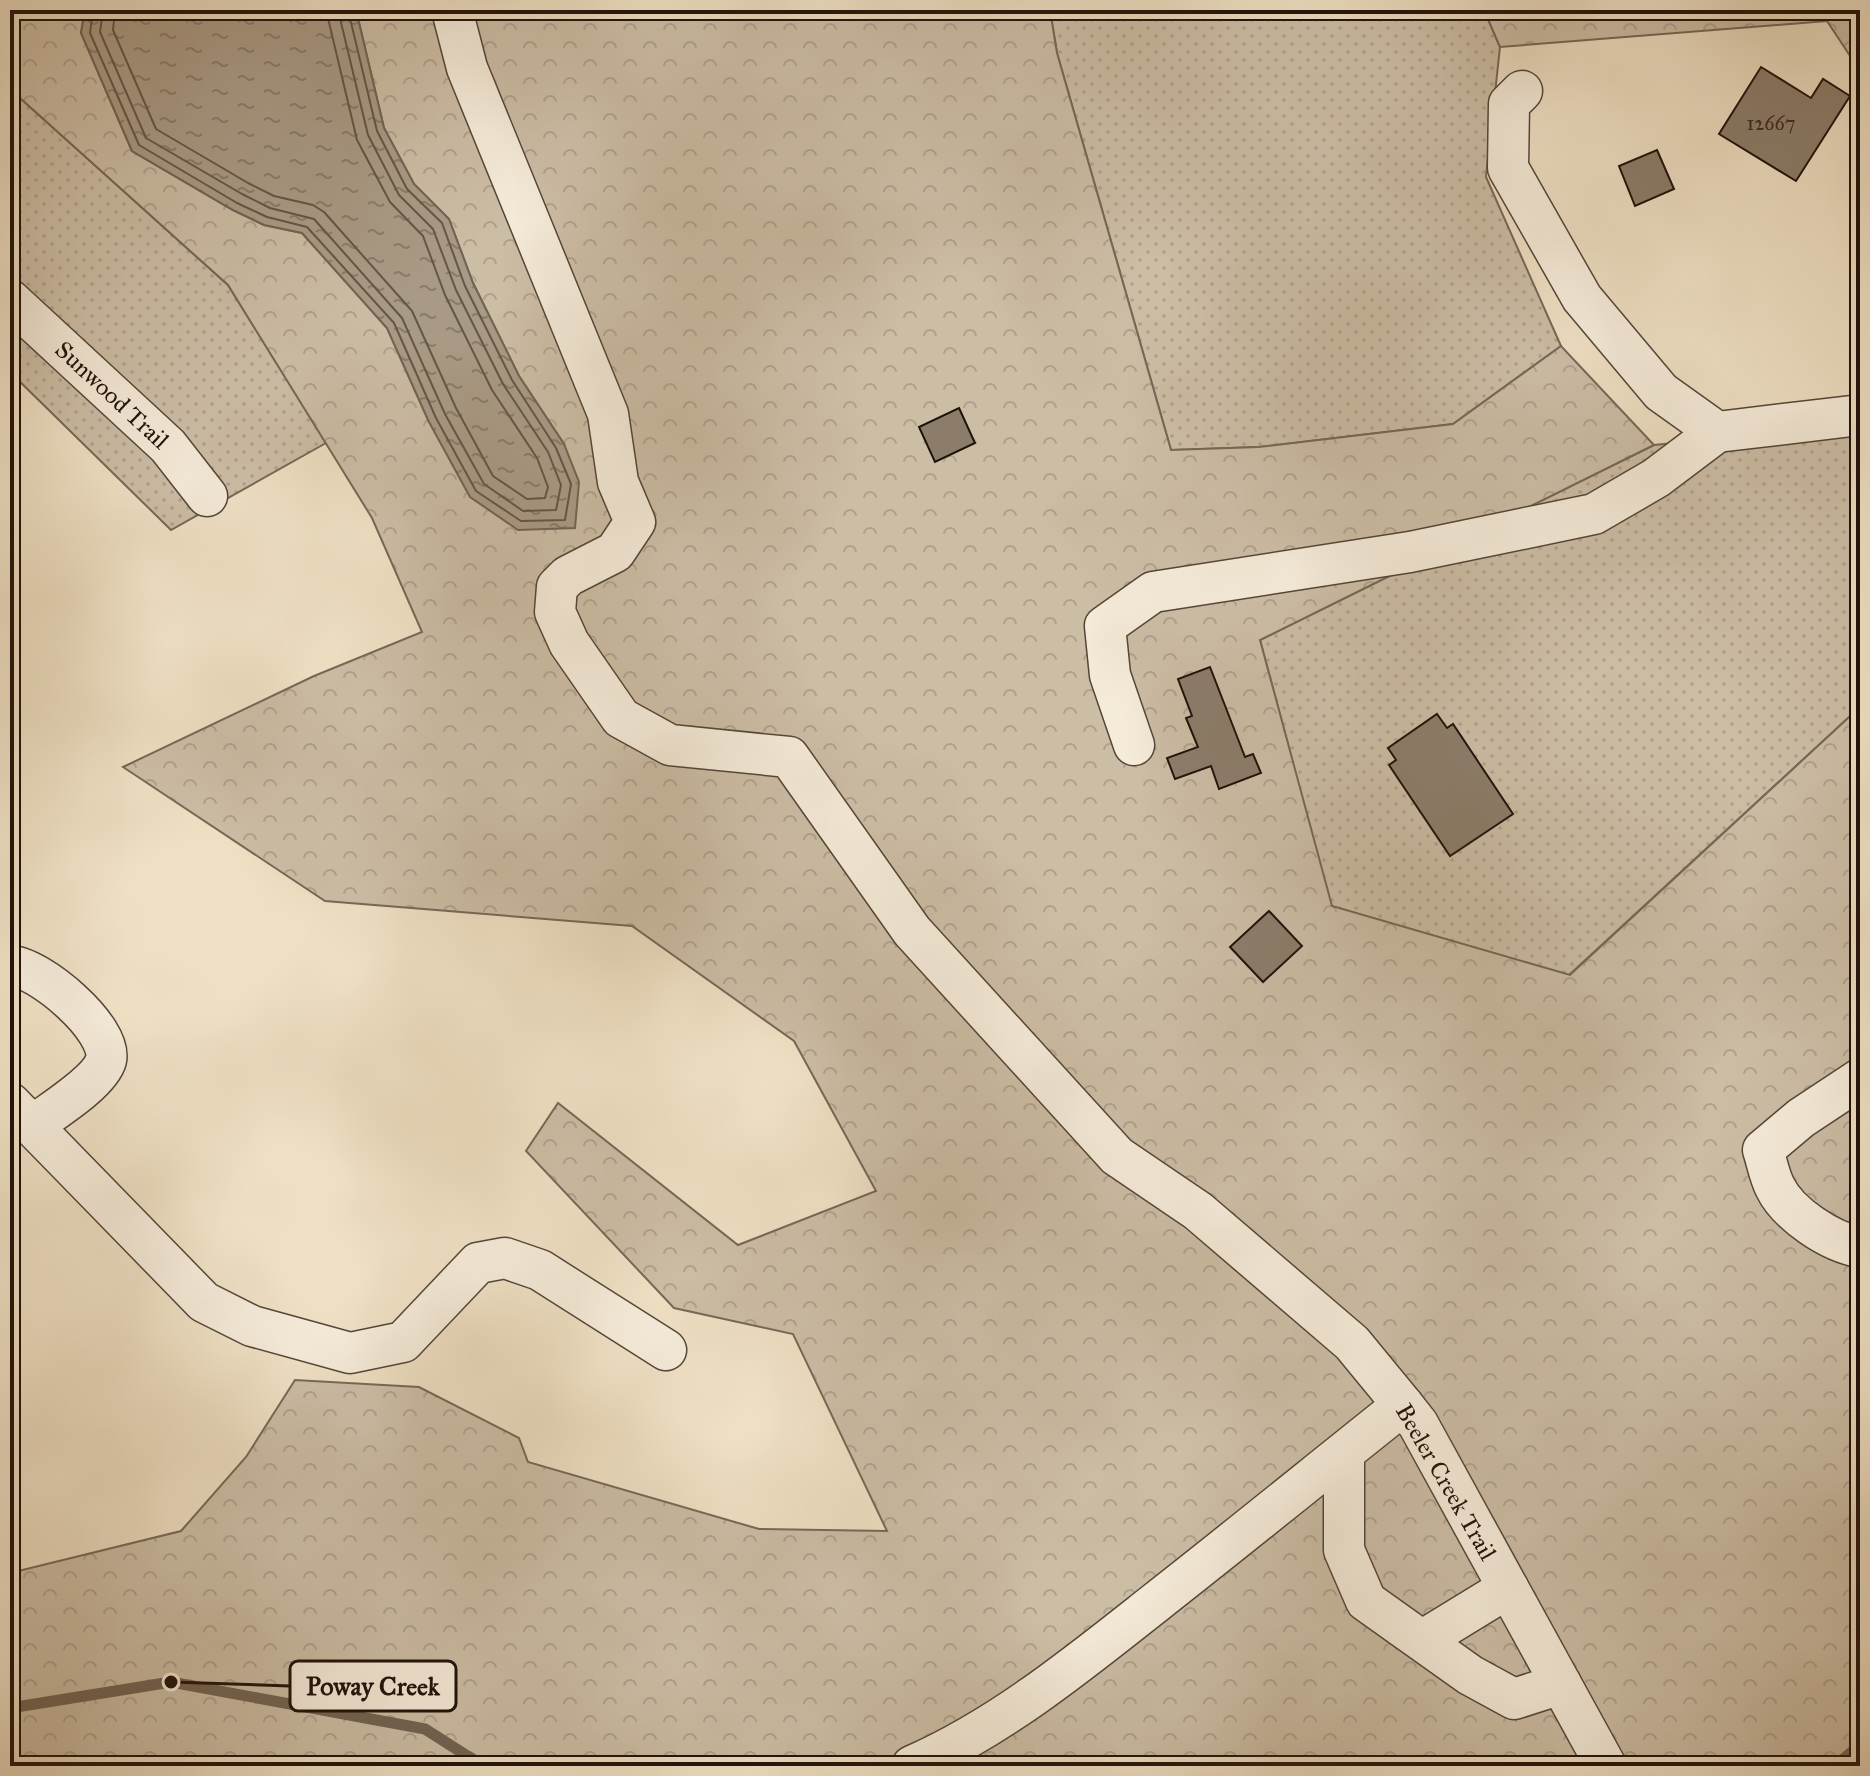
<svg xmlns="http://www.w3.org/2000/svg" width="1870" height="1776" font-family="'IM FELL Great Primer',serif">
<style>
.grass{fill:url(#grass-dots);stroke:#766858;stroke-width:2}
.forest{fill:url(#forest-crowns);stroke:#766858;stroke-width:2}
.water{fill:url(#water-ripples);stroke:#726454;stroke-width:2}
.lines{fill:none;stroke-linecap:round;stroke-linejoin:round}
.shore{stroke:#645648;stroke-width:2}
.stream{stroke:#726454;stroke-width:11}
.building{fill:#8c7d6b;stroke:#20120b;stroke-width:2}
.minor-casing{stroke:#544639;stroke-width:43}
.minor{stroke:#f5ebd9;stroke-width:40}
.labels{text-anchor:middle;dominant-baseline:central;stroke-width:8;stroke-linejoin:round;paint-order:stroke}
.number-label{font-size:20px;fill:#3b2d23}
.street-label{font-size:24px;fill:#20120b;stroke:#f5ebd9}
.leader{fill:none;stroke:#20120b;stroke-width:3}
.callout-dot{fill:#20120b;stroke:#f5ebd9;stroke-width:3}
.callout{fill:#f5ebd9;stroke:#20120b;stroke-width:3}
.callout-label{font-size:26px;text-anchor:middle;font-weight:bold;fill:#20120b}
</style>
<defs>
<pattern id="grass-dots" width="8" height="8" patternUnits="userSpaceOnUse" patternTransform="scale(2)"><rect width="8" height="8" fill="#ccbda5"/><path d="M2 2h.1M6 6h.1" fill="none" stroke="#afa18d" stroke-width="1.8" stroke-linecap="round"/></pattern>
<pattern id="forest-crowns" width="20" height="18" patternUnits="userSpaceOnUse" patternTransform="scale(2)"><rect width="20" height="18" fill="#ccbda5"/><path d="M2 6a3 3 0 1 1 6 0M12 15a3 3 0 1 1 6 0" fill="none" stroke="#afa18d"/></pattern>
<pattern id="water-ripples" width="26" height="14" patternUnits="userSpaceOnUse" patternTransform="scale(2)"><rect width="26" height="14" fill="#a99a85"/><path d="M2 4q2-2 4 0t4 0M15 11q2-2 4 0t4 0" fill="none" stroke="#897c6b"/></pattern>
</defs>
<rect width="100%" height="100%" fill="#efe0c4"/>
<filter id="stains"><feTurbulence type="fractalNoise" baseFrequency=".0025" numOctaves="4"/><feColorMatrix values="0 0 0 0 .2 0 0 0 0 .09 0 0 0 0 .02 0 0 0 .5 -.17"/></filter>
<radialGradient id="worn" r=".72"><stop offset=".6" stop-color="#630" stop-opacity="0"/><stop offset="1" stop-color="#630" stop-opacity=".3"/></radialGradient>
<!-- grass -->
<g class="grass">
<path d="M1050 10H1484L1500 47 1486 177 1561 346 1453 424 1259 447 1171 450 1057 53Z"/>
<path d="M10 89 228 285 326 443 171 530 10 372Z"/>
<path d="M1860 424V707L1569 975 1331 906 1260 640 1654 445Z"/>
</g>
<!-- forest -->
<g class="forest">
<path d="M10 10H85L81 33 132 151 233 210 264 225 302 233 387 328 429 422 564 444 519 376 473 283 449 219 414 184 384 128 356 10H1050L1057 53 1171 450 1259 447 1453 424 1561 346 1654 445 1260 640 1332 906 1570 975 1860 707V1766H10V1573L181 1531 246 1457 295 1380 419 1387 519 1438 528 1462 759 1529 887 1531 793 1334 674 1308 526 1151 558 1103 738 1245 876 1191 794 1041 632 926 325 901 123 767 314 676 422 632 372 518 228 285 10 89Z"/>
<path d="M1484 10H1860V71L1827 21 1500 47Z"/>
</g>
<!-- water -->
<path class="water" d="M85 10H356L384 128 414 184 449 219 473 283 519 376 564 444 579 482 575 528 518 530 470 497 429 422 387 328 302 233 264 225 233 210 132 151 81 33Z"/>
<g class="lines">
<!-- shore -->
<g class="shore">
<path d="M93 10 90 33 139 145 237 203 267 217 307 227 394 323 436 418 476 491 521 521 565 520 571 484 556 448 512 380 465 286 442 223 407 189 377 131 348 10"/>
<path d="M103 10 100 32 146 138 242 194 270 208 314 219 402 318 445 414 484 484 523 511 556 510 561 485 548 452 503 384 456 290 433 229 399 195 368 135 338 10"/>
<path d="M115 10 113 30 156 129 248 183 274 196 313 205 324 212 412 311 456 408 493 476 527 499 545 498 548 487 537 458 492 390 445 295 423 236 390 202 357 140 326 10"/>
</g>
<!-- stream -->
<g class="stream">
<path d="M10 1708 171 1682 425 1729 483 1766"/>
<path d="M1835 1766 1860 1745"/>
</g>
</g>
<!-- building -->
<g class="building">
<path d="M1761 67 1811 98 1823 79 1850 96 1796 181 1719 134Z"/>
<path d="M1657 150 1674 189 1635 206 1619 166Z"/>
<path d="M959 408 975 443 935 462 919 427Z"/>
<path d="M1210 667 1245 757 1253 754 1261 773 1219 789 1211 766 1175 779 1167 758 1198 747 1186 718 1192 716 1178 679Z"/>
<path d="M1437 714 1447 728 1453 724 1513 814 1450 856 1389 765 1396 760 1388 748Z"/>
<path d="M1269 911 1302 946 1263 982 1230 947Z"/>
</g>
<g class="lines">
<defs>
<g id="minor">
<path d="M452 10 467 68 608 414 618 482 635 522 615 552 568 576 557 587 555 612 569 643 621 718 670 745 789 757 912 931 1117 1156 1198 1211 1352 1343 1403 1405 1418 1424 1606 1766"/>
<path d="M1522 91 1509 104 1508 168 1582 298 1661 392 1717 432 1860 415"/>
<path d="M10 300 168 446 207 496"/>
<path d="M1134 745 1110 675 1105 626 1153 592 1410 552 1594 514 1656 478 1717 432"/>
<path d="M10 966C38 966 113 1029 106 1060 100 1082 51 1112 32 1126"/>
<path d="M1860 1079 1801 1118 1763 1150C1767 1162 1769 1175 1775 1187 1788 1214 1830 1242 1860 1247"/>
<path d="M10 1103 204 1302 252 1326 350 1353 403 1342 478 1263 505 1258 540 1270 666 1350"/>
<path d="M1344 1453V1550L1366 1601 1470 1675 1514 1699 1561 1684"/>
<path d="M1423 1640 1508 1588"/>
<path d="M912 1766C1001 1727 1079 1663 1155 1603 1238 1538 1320 1471 1403 1405"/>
</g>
</defs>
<!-- minor casing -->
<use href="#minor" class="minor-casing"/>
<!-- minor -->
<use href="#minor" class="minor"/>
</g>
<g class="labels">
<!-- number labels -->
<g class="number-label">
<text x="1771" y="123">12667</text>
</g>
<!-- street labels -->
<g class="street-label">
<text transform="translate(112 395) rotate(43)">Sunwood Trail</text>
<text transform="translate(1446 1482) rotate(60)">Beeler Creek Trail</text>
</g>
</g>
<!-- callouts -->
<path class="leader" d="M171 1682L290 1686"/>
<circle class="callout-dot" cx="171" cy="1682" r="8"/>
<rect class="callout" x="290" y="1661" width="166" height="50" rx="8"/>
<g class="callout-label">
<text x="373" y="1695">Poway Creek</text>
</g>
<!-- margin -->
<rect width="1870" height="1776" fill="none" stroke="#efe0c4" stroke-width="40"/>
<rect x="12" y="12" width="1846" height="1752" fill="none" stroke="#20120b" stroke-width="4"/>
<rect x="20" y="20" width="1830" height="1736" fill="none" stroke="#20120b" stroke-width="2"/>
<rect width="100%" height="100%" filter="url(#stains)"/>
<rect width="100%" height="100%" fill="url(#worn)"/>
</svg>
